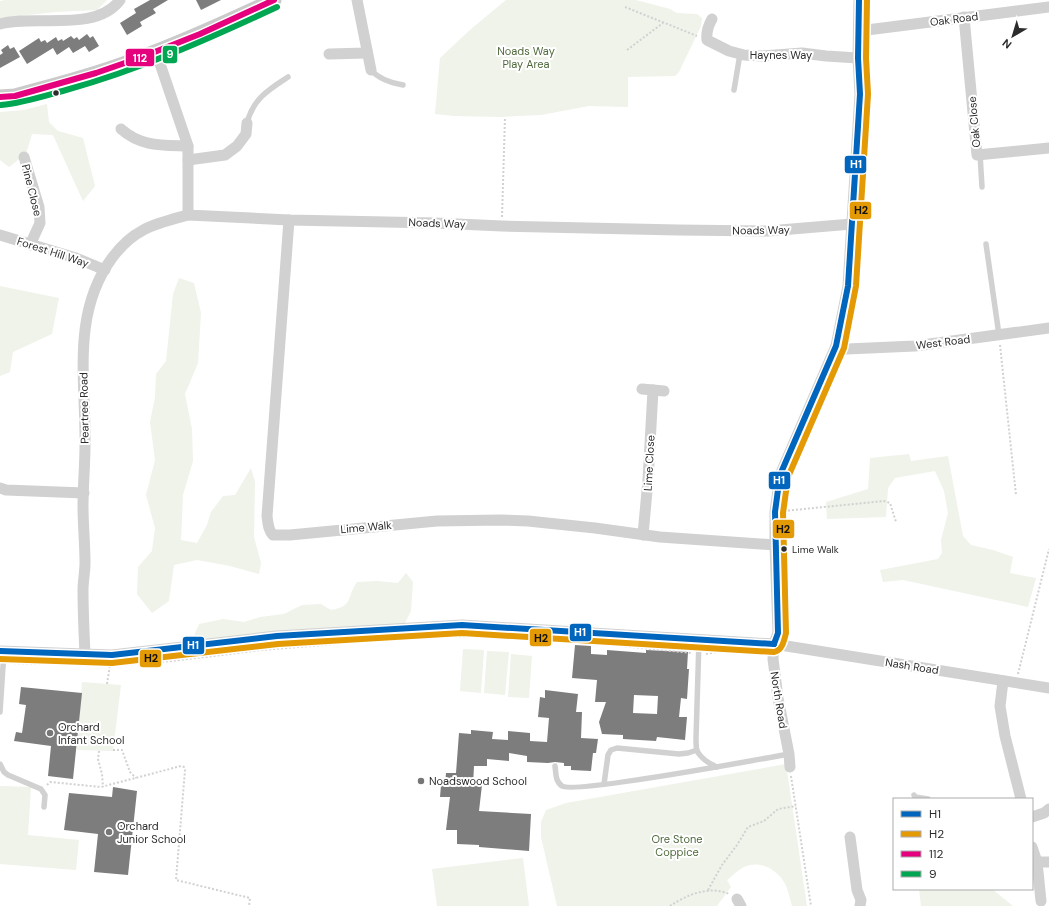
<svg xmlns="http://www.w3.org/2000/svg" width="1049" height="906" font-family="'DM Sans',sans-serif">
<style>
.green{fill:#eff3ea}
.building{fill:#7d7d7d;fill-rule:evenodd}
.lines{fill:none;stroke-linecap:round;stroke-linejoin:round}
.path{stroke:#d1d1d1;stroke-width:2;stroke-dasharray:2 2;stroke-linecap:butt}
.lane{stroke:#d1d1d1;stroke-width:5.5}
.street{stroke:#d1d1d1;stroke-width:11}
.secondary{stroke:#cacaca;stroke-width:15}
.bus-1-casing{stroke:#fff;stroke-width:9}
.bus-2-casing{stroke:#fff;stroke-width:9}
.bus-3-casing{stroke:#fff;stroke-width:9}
.bus-4-casing{stroke:#fff;stroke-width:9}
.bus-1{stroke:#0065bd;stroke-width:6}
.bus-2{stroke:#e39a04;stroke-width:6}
.bus-3{stroke:#e5007d;stroke-width:6}
.bus-4{stroke:#00a651;stroke-width:6}
.bus-dot{fill:#2c2c2c;stroke:#fff;stroke-width:1.5}
.poi-dot{fill:#767676;stroke:#fff;stroke-width:1.5}
.labels{text-anchor:middle;dominant-baseline:central;stroke-width:4;stroke-linejoin:round;paint-order:stroke}
.bus-label{font-size:10px;fill:#2c2c2c;stroke:#fff;text-anchor:start}
.street-label{font-size:11px;fill:#2c2c2c;stroke:#fff}
.park-label{font-size:11px;fill:#4e683a;stroke:#fff}
.poi-label{font-size:11px;fill:#2c2c2c;stroke:#fff;text-anchor:start}
.line-badge{stroke:#fff;stroke-width:1.5}
.badge-label{font-size:11px;text-anchor:middle;font-weight:bold;fill:#fff}
.pale-badge-label{font-size:11px;text-anchor:middle;font-weight:bold;fill:#111}
</style>
<rect width="100%" height="100%" fill="#fff"/>
<!-- green -->
<g class="green">
<path d="M5 0H107L97 10 56 12 0 18V1Z"/>
<path d="M506 0H636L670 9 677 13 697 14 702 18 701 26 679 72 675 76 628 77V107L589 106 541 115 500 117 454 116 435 114 440 58 471 29Z"/>
<path d="M47 104 49 122 58 131 83 138 95 186 83 201 53 135 32 134 26 154 9 167 0 160V112L24 110Z"/>
<path d="M179 278 194 283 201 313 198 363 185 394 192 429 193 461 183 495 181 540 197 543 207 525 211 512 223 496 235 495 251 468 255 482 254 537 261 563 259 574 230 566 197 560 174 565 169 601 152 613 137 594 138 567 152 551 155 528 146 495 155 460 150 422 155 397 156 374 166 361 173 294Z"/>
<path d="M0 286 59 298 52 334 13 352 10 372 0 376Z"/>
<path d="M909 454 911 461 948 456 963 536 971 545 993 550 1013 557 1010 573 1036 578 1028 607 903 580 883 582 880 570 938 559 942 553 941 540 948 513 944 491 935 471 895 478 888 488 886 517 827 519 826 502 868 489 870 458Z"/>
<path d="M406 573 413 582 411 611 401 631 214 640 193 638 199 624 223 619 244 622 260 617 284 614 302 605 321 604 331 610C354 606 346 598 357 582L377 581 398 583Z"/>
<path d="M463 649 484 650 481 693 460 691Z"/>
<path d="M487 651 509 652 505 695 484 693Z"/>
<path d="M511 654 532 656 529 698 508 697Z"/>
<path d="M82 682 121 685 113 751 77 750Z"/>
<path d="M786 764 807 906H792C790 900 789 894 787 888 780 870 759 858 742 868 736 872 732 876 727 880L731 887 717 906H557L541 837V822L546 810 566 803Z"/>
<path d="M0 786 31 787 28 835 79 840 76 870 0 864Z"/>
<path d="M523 858 529 906H437L432 869Z"/>
<path d="M919 889H992L1013 906H921Z"/>
</g>
<!-- building -->
<g class="building">
<path d="M150 0H168L153 9 156 13 140 22 142 26 127 35 120 23 136 13 134 9Z"/>
<path d="M196 0H221L201 10Z"/>
<path d="M87 34 90 38 93 36 99 46 89 52 85 46 73 53 69 47 57 55 53 48 27 64 19 51 39 38 41 42 45 40 47 43 56 37 58 41 62 39 63 41 71 36 74 39 77 37 79 40Z"/>
<path d="M8 45 10 49 14 47 20 57 0 68V55L3 53 1 50Z"/>
<path d="M575 645 591 646V654L607 655V650L646 653V650L688 652 687 669H689L687 699 681 698 679 717H687L685 740 657 737 656 741 623 739V735L602 734 599 722 606 702H595L597 680 572 678ZM634 695 658 696 657 714 633 713Z"/>
<path d="M21 687 82 693 73 779 48 776 51 746 14 741 16 732 22 733 26 705 19 704Z"/>
<path d="M545 690 578 694 576 712H582L581 738 598 739 596 753H593L591 771 571 770V766H564V763L555 762 548 763 527 762V756L509 753V761L487 759V766H474L473 785H482L479 811 531 814 529 851 479 847V845L457 844V830H446L450 797H440L441 785H445L446 773H456L459 733 471 734V730L493 732 492 739 508 740V731L530 733V741L547 742 549 718 538 717 540 697 545 698Z"/>
<path d="M113 787 137 791 128 875 94 872 98 834 64 830 69 793 112 797Z"/>
</g>
<g class="lines">
<!-- path -->
<g class="path">
<path d="M625 7 697 36"/>
<path d="M627 50 663 23"/>
<path d="M502 217 505 117"/>
<path d="M1000 345 1016 495"/>
<path d="M784 511 884 501 890 503 896 522"/>
<path d="M447 637H469"/>
<path d="M621 646 692 653"/>
<path d="M706 654 716 652"/>
<path d="M10 663 42 664"/>
<path d="M122 665 172 661 262 650 335 644"/>
<path d="M1018 674 1049 549"/>
<path d="M107 684 110 665"/>
<path d="M113 750H122L130 772 136 778"/>
<path d="M99 751 98 759 102 774 103 787"/>
<path d="M791 776 811 906"/>
<path d="M47 785 50 782 101 787 181 766 184 767 185 770 176 880 250 898 249 906"/>
<path d="M708 890 722 865 737 845 748 827 764 821 778 809 796 806"/>
<path d="M670 906C686 895 710 885 729 894"/>
</g>
<!-- lane -->
<g class="lane">
<path d="M371 70C379 79 391 83 403 85"/>
<path d="M734 90 740 54"/>
<path d="M247 123C253 99 268 90 288 77"/>
<path d="M980 154 982 187"/>
<path d="M986 244 999 335"/>
<path d="M699 640 696 738C696 742 696 748 697 751 701 758 710 764 717 767"/>
<path d="M0 712 4 651"/>
<path d="M0 764 4 772 8 775 41 789 45 795 44 807"/>
<path d="M555 766C556 773 555 781 562 786 574 794 761 759 789 754"/>
<path d="M604 784 608 755 611 750 617 748 679 754 688 753 697 750"/>
<path d="M914 795 915 797 928 799"/>
</g>
<!-- street -->
<g class="street">
<path d="M357 0 371 70"/>
<path d="M964 17 977 155 1049 148"/>
<path d="M712 19C708 26 706 32 707 40L729 51 744 55 762 56 802 53 826 56 858 58"/>
<path d="M0 24C34 14 96 33 120 0"/>
<path d="M859 31 1049 7"/>
<path d="M156 52 188 146V215L289 220 435 223 502 226 678 230 768 231 852 224"/>
<path d="M329 54 367 53"/>
<path d="M121 129C141 147 163 145 188 146"/>
<path d="M24 157 39 207 40 223 30 245"/>
<path d="M188 160 225 155 237 146 246 134 247 123"/>
<path d="M289 220 267 516C268 523 268 530 273 535H290L437 521 501 520 528 521 595 528 660 537 775 545"/>
<path d="M0 235 76 258 105 270"/>
<path d="M836 346 847 349 915 346 1049 328"/>
<path d="M642 389 664 391"/>
<path d="M0 488 6 490 84 493"/>
<path d="M643 535 648 480 653 390"/>
<path d="M0 651 112 655 277 636 462 625 774 644 1049 688"/>
<path d="M85 654C84 633 83 611 83 590 83 581 85 572 85 563 85 544 83 525 83 506 83 486 85 465 85 445 86 381 71 314 112 258 134 228 155 224 188 215"/>
<path d="M1003 681 1000 706 1005 736 1021 799"/>
<path d="M790 767 789 754 778 698 773 659 774 644 778 633 775 545V512L780 475 836 346 848 286 860 94 858 58 859 0"/>
<path d="M1032 817 1044 813 1049 809"/>
<path d="M850 837 857 890 861 900 860 906"/>
<path d="M1032 847 1037 862 1041 901"/>
<path d="M1037 862H1049"/>
<path d="M737 899 741 906"/>
</g>
<!-- secondary -->
<path class="secondary" d="M0 97 15 96C51 86 88 77 123 64 175 46 225 23 274 0"/>
<defs>
<g id="bus-1">
<path d="M774 644 778 633 775 512 780 475 836 346 848 286 860 94 858 58 859 0"/>
<path d="M0 651 112 655 277 636 462 625 774 644"/>
</g>
<path id="bus-2" d="M0 659 112 663 278 644 462 633 774 652C782 651 784 641 786 633L783 513 788 477 844 348 856 286 868 94 866 58 867 0"/>
<path id="bus-3" d="M0 97 15 96 96 73 142 57 200 34 274 0"/>
<path id="bus-4" d="M1 105C23 103 44 96 66 90 139 70 208 39 277 7"/>
</defs>
<!-- bus-1 casing -->
<use href="#bus-1" class="bus-1-casing"/>
<!-- bus-2 casing -->
<use href="#bus-2" class="bus-2-casing"/>
<!-- bus-3 casing -->
<use href="#bus-3" class="bus-3-casing"/>
<!-- bus-4 casing -->
<use href="#bus-4" class="bus-4-casing"/>
<!-- bus-1 -->
<use href="#bus-1" class="bus-1"/>
<!-- bus-2 -->
<use href="#bus-2" class="bus-2"/>
<!-- bus-3 -->
<use href="#bus-3" class="bus-3"/>
<!-- bus-4 -->
<use href="#bus-4" class="bus-4"/>
</g>
<!-- markers -->
<g class="bus-dot">
<circle cx="56" cy="93" r="3.5"/>
<circle cx="784" cy="549" r="3.5"/>
</g>
<g class="poi-dot">
<circle cx="50" cy="733" r="4"/>
<circle cx="421" cy="781" r="4"/>
<circle cx="109" cy="832" r="4"/>
</g>
<g class="labels">
<!-- bus labels -->
<g class="bus-label">
<text x="792" y="549">Lime Walk</text>
</g>
<!-- street labels -->
<g class="street-label">
<text transform="translate(954 19) rotate(-7)">Oak Road</text>
<text x="781" y="55">Haynes Way</text>
<text transform="translate(974 122) rotate(-95)">Oak Close</text>
<text transform="translate(32 190) rotate(76)">Pine Close</text>
<text transform="translate(437 223) rotate(2)">Noads Way</text>
<text transform="translate(761 230) rotate(-1)">Noads Way</text>
<text transform="translate(53 252) rotate(18)">Forest Hill Way</text>
<text transform="translate(943 342) rotate(-7)">West Road</text>
<text transform="translate(84 408) rotate(-91)">Peartree Road</text>
<text transform="translate(649 463) rotate(-87)">Lime Close</text>
<text transform="translate(366 527) rotate(-5)">Lime Walk</text>
<text transform="translate(912 666) rotate(9)">Nash Road</text>
<text transform="translate(779 700) rotate(81)">North Road</text>
</g>
<!-- park labels -->
<g class="park-label">
<text x="526" y="51">Noads Way<tspan x="526" dy="13">Play Area</tspan></text>
<text x="677" y="839">Ore Stone<tspan x="677" dy="13">Coppice</tspan></text>
</g>
<!-- poi labels -->
<g class="poi-label">
<text x="58" y="727">Orchard<tspan x="58" dy="13">Infant School</tspan></text>
<text x="429" y="781">Noadswood School</text>
<text x="117" y="826">Orchard<tspan x="117" dy="13">Junior School</tspan></text>
</g>
</g>
<g class="line-badge">
<rect x="162" y="45" width="16" height="19" rx="4" fill="#00a651"/>
<rect x="125" y="48" width="30" height="19" rx="4" fill="#e5007d"/>
<rect x="844" y="155" width="23" height="19" rx="4" fill="#0065bd"/>
<rect x="849" y="201" width="23" height="19" rx="4" fill="#e39a04"/>
<rect x="768" y="471" width="23" height="19" rx="4" fill="#0065bd"/>
<rect x="772" y="519" width="23" height="20" rx="4" fill="#e39a04"/>
<rect x="569" y="623" width="23" height="19" rx="4" fill="#0065bd"/>
<rect x="529" y="628" width="23" height="19" rx="4" fill="#e39a04"/>
<rect x="182" y="636" width="23" height="19" rx="4" fill="#0065bd"/>
<rect x="139" y="649" width="23" height="19" rx="4" fill="#e39a04"/>
</g>
<g class="badge-label">
<text x="170" y="58">9</text>
<text x="140" y="62">112</text>
<text x="856" y="168">H1</text>
<text x="779" y="484">H1</text>
<text x="580" y="636">H1</text>
<text x="193" y="649">H1</text>
</g>
<g class="pale-badge-label">
<text x="861" y="214">H2</text>
<text x="783" y="533">H2</text>
<text x="541" y="642">H2</text>
<text x="151" y="662">H2</text>
</g>
<!-- legend -->
<rect x="893" y="798" width="140" height="92" fill="#ffffff" stroke="#ababab"/>
<rect x="901" y="811" width="20" height="6" fill="#0065bd" stroke="#ababab"/>
<text x="929" y="818" font-size="12" fill="#2c2c2c">H1</text>
<rect x="901" y="831" width="20" height="6" fill="#e39a04" stroke="#ababab"/>
<text x="929" y="838" font-size="12" fill="#2c2c2c">H2</text>
<rect x="901" y="851" width="20" height="6" fill="#e5007d" stroke="#ababab"/>
<text x="929" y="858" font-size="12" fill="#2c2c2c">112</text>
<rect x="901" y="871" width="20" height="6" fill="#00a651" stroke="#ababab"/>
<text x="929" y="878" font-size="12" fill="#2c2c2c">9</text>
<!-- north arrow -->
<g transform="translate(1013 36) rotate(218)" stroke="#ffffff" stroke-width="3" paint-order="stroke">
<path d="M0-3L7 15L0 10L-7 15Z" fill="#2c2c2c"/>
<text y="-6" font-size="11" font-weight="bold" text-anchor="middle" fill="#2c2c2c">N</text>
</g>
</svg>
